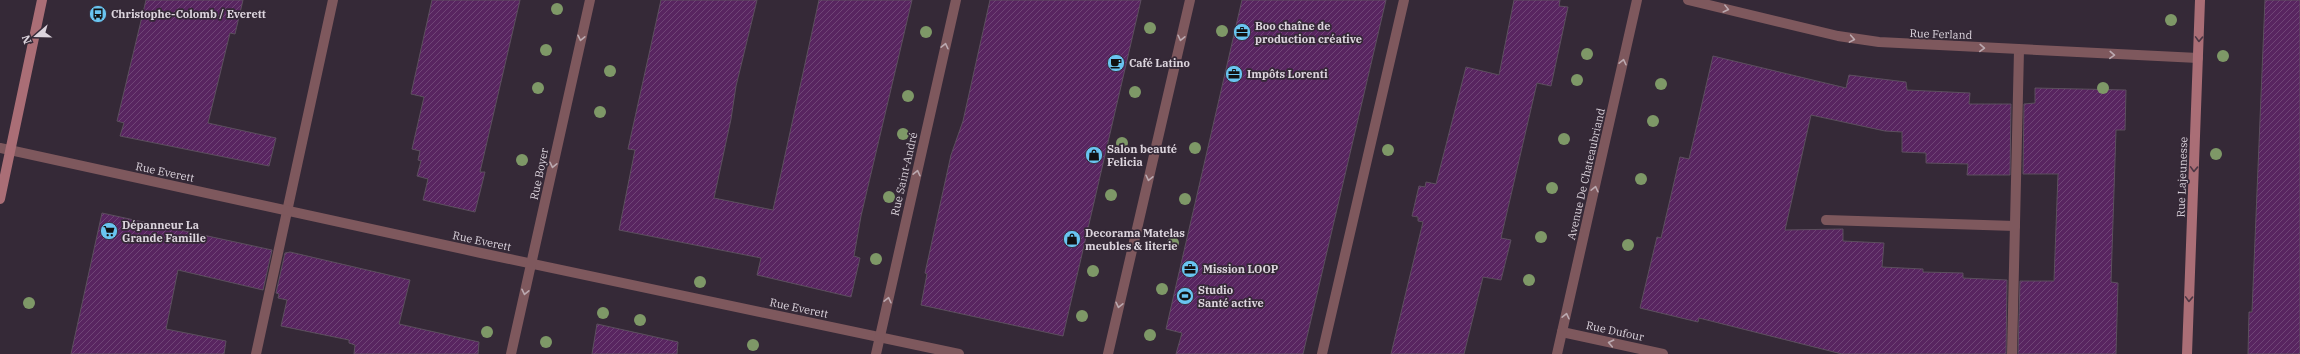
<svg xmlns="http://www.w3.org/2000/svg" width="2300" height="354" font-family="'IBM Plex Serif',serif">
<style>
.building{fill:url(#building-hatch);stroke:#5c4f5e}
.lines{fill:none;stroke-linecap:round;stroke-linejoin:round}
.service{stroke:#7e585d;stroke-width:10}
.minor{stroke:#7e585d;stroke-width:10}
.tertiary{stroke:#7e585d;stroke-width:10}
.secondary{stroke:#aa6e76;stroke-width:10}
.tree{fill:#7e9867}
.oneway{stroke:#bba9b0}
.oneway2{stroke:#4c3744}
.labels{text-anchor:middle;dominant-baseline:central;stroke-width:3.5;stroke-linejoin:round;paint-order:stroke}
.poi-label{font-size:11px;font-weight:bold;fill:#dcd4dd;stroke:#352937;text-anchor:start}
.street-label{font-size:11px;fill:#dcd4dd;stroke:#352937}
</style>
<defs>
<pattern id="building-hatch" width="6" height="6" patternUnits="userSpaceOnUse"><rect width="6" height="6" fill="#582560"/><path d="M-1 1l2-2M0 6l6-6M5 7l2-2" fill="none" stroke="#6f4476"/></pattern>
</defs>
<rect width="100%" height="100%" fill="#352937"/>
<!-- building -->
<g class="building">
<path d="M146 0H243L235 34 230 33 208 123 276 138 269 166 120 136 124 123 117 121Z"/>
<path d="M432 0H520L480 172H485L475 212 423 200 428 179 417 176 421 161 418 160 420 151 412 149 424 97 411 94Z"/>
<path d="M661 0H757L736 86 731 119 714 198 773 210 819 0H912L861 216 854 256 860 258 851 297 757 275 761 258 619 230 635 150 628 149Z"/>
<path d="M990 0H1141L1063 336 921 305 927 274 925 273 951 155 963 121Z"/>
<path d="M1242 0H1386L1303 354H1176L1182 333 1166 329Z"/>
<path d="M1514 0H1560L1559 6 1568 7 1551 86 1537 83 1501 238 1511 240 1501 280 1483 277 1464 354H1391L1423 222 1418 221V217L1412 216 1419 186 1425 187 1426 182 1436 184 1466 67 1499 75Z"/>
<path d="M2265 0H2300V354H2248L2249 312H2252Z"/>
<path d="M1713 56 1846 88 1849 75 1906 82 1907 90 1970 93 1969 104H2011L2010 175H1967L1968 164 1926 163V153L1902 152V132L1885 131 1811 115 1785 230 1843 229V241L1884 243 1882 267 1923 269V272L1963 273V278L2007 280 2006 354H1842L1699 318 1698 322 1640 308 1657 237 1661 238 1680 157 1689 159Z"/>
<path d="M2035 88 2126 90 2125 130H2116L2111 282 2118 283 2116 354H2018L2020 281H2054L2058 174H2023L2024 104 2035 103Z"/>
<path d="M102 213 272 250 263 290 178 270 166 329 226 341 224 354H71Z"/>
<path d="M290 252 410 280 399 324 479 342 478 354H354L355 345 349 343V340L281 326 287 300 278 298 279 294 276 293 285 253Z"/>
<path d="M597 324 678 342 677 354H592Z"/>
</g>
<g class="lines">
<!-- service -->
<g class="service">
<path d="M1826 220 2015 226"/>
<path d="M256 354 333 0"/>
<path d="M1322 354 1404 0"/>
<path d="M2012 354 2019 50"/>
</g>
<!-- minor -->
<g class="minor">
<path d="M1688 0 1838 36 1879 42 2198 58"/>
<path d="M0 148 481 253 959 354"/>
<path d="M1562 332 1663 354"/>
<path d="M511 354 590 0"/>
<path d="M876 354 956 0"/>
</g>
<!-- tertiary -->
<g class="tertiary">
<path d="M1108 354 1190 0"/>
<path d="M1557 354 1637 0"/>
</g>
<!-- secondary -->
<g class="secondary">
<path d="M0 199 42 0"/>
<path d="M2187 354 2200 0"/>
</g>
</g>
<!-- trees -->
<g class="tree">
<circle cx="557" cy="9" r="6"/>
<circle cx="2171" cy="20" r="6"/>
<circle cx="1150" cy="28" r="6"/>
<circle cx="1222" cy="31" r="6"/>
<circle cx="926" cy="32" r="6"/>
<circle cx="546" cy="50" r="6"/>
<circle cx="1587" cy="54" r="6"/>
<circle cx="2223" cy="56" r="6"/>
<circle cx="610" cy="71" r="6"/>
<circle cx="1577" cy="80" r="6"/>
<circle cx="1661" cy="84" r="6"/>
<circle cx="538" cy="88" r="6"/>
<circle cx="2103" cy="88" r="6"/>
<circle cx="1135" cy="92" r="6"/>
<circle cx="908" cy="96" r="6"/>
<circle cx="600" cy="112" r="6"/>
<circle cx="1653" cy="121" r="6"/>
<circle cx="903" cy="134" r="6"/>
<circle cx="1564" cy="139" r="6"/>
<circle cx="1122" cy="143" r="6"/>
<circle cx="1195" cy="148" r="6"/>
<circle cx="1388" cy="150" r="6"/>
<circle cx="2216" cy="154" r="6"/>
<circle cx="522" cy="160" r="6"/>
<circle cx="1641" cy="179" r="6"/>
<circle cx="1552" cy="188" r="6"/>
<circle cx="1111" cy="195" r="6"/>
<circle cx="889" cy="197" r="6"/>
<circle cx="1185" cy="199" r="6"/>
<circle cx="1541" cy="237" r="6"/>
<circle cx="1173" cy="243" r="6"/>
<circle cx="1628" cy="245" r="6"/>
<circle cx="876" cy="259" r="6"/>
<circle cx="1093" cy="271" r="6"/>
<circle cx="1529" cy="280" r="6"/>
<circle cx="700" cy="282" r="6"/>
<circle cx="1162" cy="289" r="6"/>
<circle cx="29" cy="303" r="6"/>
<circle cx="603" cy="313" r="6"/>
<circle cx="1082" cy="316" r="6"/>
<circle cx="640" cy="320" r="6"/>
<circle cx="487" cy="332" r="6"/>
<circle cx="1150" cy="335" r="6"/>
<circle cx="546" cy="342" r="6"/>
<circle cx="753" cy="345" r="6"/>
</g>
<!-- one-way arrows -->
<defs><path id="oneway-chevron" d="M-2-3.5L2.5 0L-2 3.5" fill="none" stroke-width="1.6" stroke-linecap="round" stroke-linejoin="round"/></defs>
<g class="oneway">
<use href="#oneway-chevron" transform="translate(1726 9) rotate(14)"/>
<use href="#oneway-chevron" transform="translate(581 38) rotate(102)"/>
<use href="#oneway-chevron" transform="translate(1181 38) rotate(103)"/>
<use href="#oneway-chevron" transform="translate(1852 39) rotate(10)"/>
<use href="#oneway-chevron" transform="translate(945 46) rotate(-77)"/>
<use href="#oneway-chevron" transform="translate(1982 48) rotate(2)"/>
<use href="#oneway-chevron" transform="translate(2112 55) rotate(3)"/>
<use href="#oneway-chevron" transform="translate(1623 62) rotate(-77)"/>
<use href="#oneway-chevron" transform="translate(553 165) rotate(102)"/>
<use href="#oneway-chevron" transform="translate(917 173) rotate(-77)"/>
<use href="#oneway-chevron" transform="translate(1149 178) rotate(103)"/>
<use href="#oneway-chevron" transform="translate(1595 189) rotate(-77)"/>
<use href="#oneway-chevron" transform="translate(525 292) rotate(102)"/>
<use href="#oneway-chevron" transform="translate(888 300) rotate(-77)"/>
<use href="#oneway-chevron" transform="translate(1119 305) rotate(103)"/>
<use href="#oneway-chevron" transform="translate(1566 316) rotate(-77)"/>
<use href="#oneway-chevron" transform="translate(1611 343) rotate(-168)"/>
</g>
<g class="oneway2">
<use href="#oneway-chevron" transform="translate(2199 39) rotate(92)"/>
<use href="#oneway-chevron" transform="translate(2194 169) rotate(92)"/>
<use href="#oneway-chevron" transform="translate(2189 299) rotate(92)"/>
</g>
<!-- icons -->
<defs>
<symbol id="bus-disc" viewBox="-11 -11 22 22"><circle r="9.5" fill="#69c4f0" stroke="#352937"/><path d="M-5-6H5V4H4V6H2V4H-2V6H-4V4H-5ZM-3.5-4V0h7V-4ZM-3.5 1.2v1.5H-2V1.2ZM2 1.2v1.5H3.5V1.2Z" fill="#111"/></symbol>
<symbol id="office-disc" viewBox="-11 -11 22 22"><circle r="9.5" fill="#69c4f0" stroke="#352937"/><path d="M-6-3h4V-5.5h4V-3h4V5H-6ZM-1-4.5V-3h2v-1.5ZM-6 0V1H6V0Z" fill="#111"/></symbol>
<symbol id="cafe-disc" viewBox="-11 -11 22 22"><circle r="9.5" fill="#69c4f0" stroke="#352937"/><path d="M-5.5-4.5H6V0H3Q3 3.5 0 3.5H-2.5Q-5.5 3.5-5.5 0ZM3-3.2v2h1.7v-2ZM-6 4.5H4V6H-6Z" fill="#111"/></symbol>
<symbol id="shop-disc" viewBox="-11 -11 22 22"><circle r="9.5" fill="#69c4f0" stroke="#352937"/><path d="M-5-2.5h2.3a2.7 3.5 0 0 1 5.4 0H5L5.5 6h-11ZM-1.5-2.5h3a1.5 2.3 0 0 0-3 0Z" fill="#111"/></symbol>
<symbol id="supermarket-disc" viewBox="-11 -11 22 22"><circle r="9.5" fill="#69c4f0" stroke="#352937"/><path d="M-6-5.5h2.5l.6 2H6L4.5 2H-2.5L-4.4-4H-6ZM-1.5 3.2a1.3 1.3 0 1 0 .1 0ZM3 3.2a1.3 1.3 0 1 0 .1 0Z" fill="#111"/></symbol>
<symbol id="stadium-disc" viewBox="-11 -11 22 22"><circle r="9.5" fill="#69c4f0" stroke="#352937"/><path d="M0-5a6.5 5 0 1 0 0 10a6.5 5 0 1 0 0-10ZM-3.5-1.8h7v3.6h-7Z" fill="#111"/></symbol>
</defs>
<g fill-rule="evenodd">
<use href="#bus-disc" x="88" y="4" width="20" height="20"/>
<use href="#office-disc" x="1232" y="22" width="20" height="20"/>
<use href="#cafe-disc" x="1106" y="53" width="20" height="20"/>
<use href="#office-disc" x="1224" y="64" width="20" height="20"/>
<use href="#shop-disc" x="1084" y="145" width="20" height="20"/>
<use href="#supermarket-disc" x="99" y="221" width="20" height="20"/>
<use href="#shop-disc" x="1062" y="229" width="20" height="20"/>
<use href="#office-disc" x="1180" y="259" width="20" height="20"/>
<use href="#stadium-disc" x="1175" y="286" width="20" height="20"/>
</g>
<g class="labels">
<!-- poi labels -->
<g class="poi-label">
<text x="111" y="14">Christophe-Colomb / Everett</text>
<text x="1255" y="26">Boo chaîne de<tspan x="1255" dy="13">production créative</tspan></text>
<text x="1129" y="63">Café Latino</text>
<text x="1247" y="74">Impôts Lorenti</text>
<text x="1107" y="149">Salon beauté<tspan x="1107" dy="13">Felicia</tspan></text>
<text x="122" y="225">Dépanneur La<tspan x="122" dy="13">Grande Famille</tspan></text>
<text x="1085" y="233">Decorama Matelas<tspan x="1085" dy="13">meubles &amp; literie</tspan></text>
<text x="1203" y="269">Mission LOOP</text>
<text x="1198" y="290">Studio<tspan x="1198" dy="13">Santé active</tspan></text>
</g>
<!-- street labels -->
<g class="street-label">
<text transform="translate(1941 34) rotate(2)">Rue Ferland</text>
<text transform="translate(165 172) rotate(12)">Rue Everett</text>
<text transform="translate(539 174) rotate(-78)">Rue Boyer</text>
<text transform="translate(904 174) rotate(-77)">Rue Saint-André</text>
<text transform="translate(1586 174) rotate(-77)">Avenue De Chateaubriand</text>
<text transform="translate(2182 177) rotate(-88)">Rue Lajeunesse</text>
<text transform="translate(482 241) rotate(12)">Rue Everett</text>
<text transform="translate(799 308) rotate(12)">Rue Everett</text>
<text transform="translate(1615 331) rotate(12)">Rue Dufour</text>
</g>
</g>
<!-- north arrow -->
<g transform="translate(36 36) rotate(250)" stroke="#352937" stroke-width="3" paint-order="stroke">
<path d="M0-3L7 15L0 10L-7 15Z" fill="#dcd4dd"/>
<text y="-6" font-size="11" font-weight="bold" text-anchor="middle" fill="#dcd4dd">N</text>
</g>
</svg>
